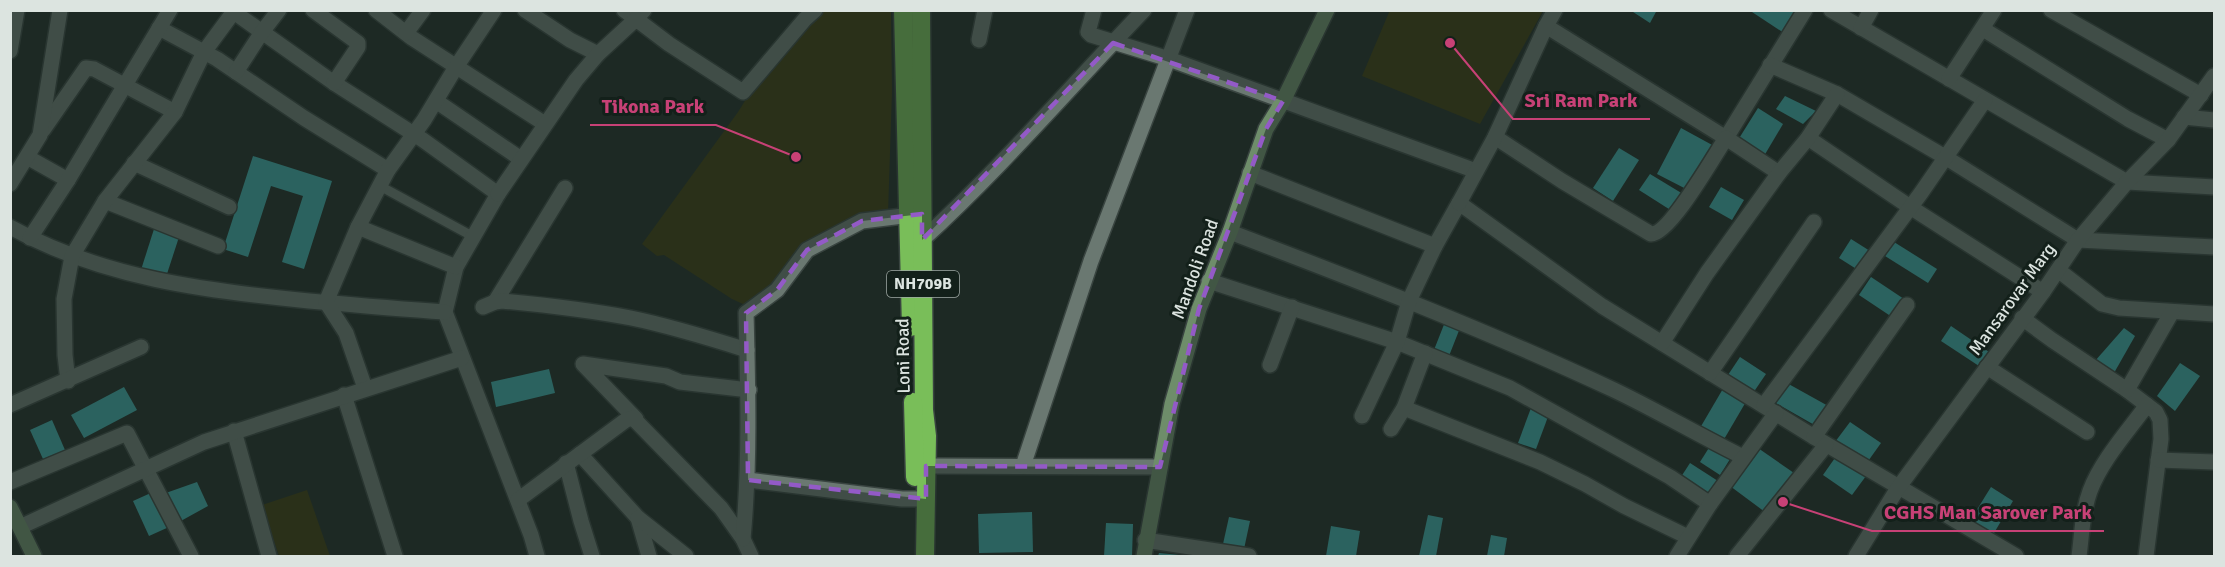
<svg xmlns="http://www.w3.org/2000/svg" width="2225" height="567" font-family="Signika,sans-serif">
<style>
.green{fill:#3a380d}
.building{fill:#3da7a7}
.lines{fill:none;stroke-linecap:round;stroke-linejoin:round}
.lane-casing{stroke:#394440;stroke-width:12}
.street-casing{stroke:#394440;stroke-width:18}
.secondary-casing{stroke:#394440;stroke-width:18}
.highway-casing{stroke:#394440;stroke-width:21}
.lane{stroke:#6a7871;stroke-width:9}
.street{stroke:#6a7871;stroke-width:15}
.secondary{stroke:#6e8d6a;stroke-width:15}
.highway{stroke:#79be59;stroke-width:18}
.marked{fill:none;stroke:#935ac7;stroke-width:4.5;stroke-dasharray:12 8;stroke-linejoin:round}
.labels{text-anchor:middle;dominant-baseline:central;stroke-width:6;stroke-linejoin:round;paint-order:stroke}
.shield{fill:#13201a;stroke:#a0a9a5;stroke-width:1.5}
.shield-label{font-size:16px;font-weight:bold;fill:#dce4e0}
.street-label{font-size:18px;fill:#dce4e0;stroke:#13201a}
.leader{fill:none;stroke:#c74176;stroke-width:2}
.callout-dot{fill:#c74176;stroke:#13201a;stroke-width:2}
.callout-label{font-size:20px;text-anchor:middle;font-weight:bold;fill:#c74176;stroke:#13201a;stroke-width:6;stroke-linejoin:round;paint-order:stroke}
</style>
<rect width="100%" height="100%" fill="#1d2924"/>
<!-- green -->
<g class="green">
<path d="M1390 10H1543V11L1480 124 1362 76Z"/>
<path d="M818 11H891L892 91 888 214 855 221 782 280 745 305 732 299 664 255 657 256 642 244 738 112 758 80Z"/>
<path d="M307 490 330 556H279L262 505Z"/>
</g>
<!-- building -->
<g class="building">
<path d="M1630 10H1657L1650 23Z"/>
<path d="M1754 10H1803L1787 35 1752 12Z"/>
<path d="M1785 96 1816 111 1803 124 1776 109Z"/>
<path d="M1758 108 1783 124 1764 156 1738 140Z"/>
<path d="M1681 128 1714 146 1690 191 1657 174Z"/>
<path d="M1619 148 1639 160 1613 201 1593 188Z"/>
<path d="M253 156 332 181 304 269 282 262 303 196 271 186 248 257 223 249Z"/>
<path d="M1650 174 1683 194 1672 211 1639 190Z"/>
<path d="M1721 187 1744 200 1732 220 1709 207Z"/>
<path d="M154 229 179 237 165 280 140 273Z"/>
<path d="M1851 239 1870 251 1858 270 1839 258Z"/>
<path d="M1894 242 1937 269 1928 283 1885 256Z"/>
<path d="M1871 277 1907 301 1895 319 1859 295Z"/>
<path d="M1445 322 1460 328 1447 361 1432 355Z"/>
<path d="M1951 326 1989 352 1979 366 1941 341Z"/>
<path d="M2124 328 2135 336 2114 373 2095 361Z"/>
<path d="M1740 357 1766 374 1753 393 1728 375Z"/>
<path d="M2180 363 2200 376 2175 411 2157 396Z"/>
<path d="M549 369 555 393 496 407 491 382Z"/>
<path d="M1785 382 1830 407 1818 427 1774 402Z"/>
<path d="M124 387 137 410 84 438 71 415Z"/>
<path d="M1724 387 1747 400 1723 441 1700 428Z"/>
<path d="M1531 408 1549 414 1536 449 1518 443Z"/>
<path d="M52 420 65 450 43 459 30 430Z"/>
<path d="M1850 422 1881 443 1866 464 1835 442Z"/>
<path d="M1712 443 1732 456 1720 475 1700 462Z"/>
<path d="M1758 448 1794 473 1765 512 1730 486Z"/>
<path d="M1837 455 1866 476 1852 495 1823 475Z"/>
<path d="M1690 463 1718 481 1707 498 1679 480Z"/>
<path d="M197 482 208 506 179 522 163 494Z"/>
<path d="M1991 487 2013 501 1991 538 1968 524Z"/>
<path d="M153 492 169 527 149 536 133 501Z"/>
<path d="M1032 512 1033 552 979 553 978 514Z"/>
<path d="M1428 515 1443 518 1436 556H1419Z"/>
<path d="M1229 517 1250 521 1244 549 1223 544Z"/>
<path d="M1106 523 1133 524 1132 556H1104Z"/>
<path d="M1331 526 1360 531 1356 556H1326Z"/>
<path d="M1491 535 1507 538 1504 556H1487Z"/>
<path d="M1159 553 1180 555V556H1158Z"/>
</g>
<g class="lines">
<defs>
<path id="lane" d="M380 186 472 236"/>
<g id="street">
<path d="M231 10 334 83 423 140 498 194 456 267 445 312 531 535 537 556"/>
<path d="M313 10 358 43V47L334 83"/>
<path d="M376 10 412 38 545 124"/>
<path d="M525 10 570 40 598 54"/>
<path d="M624 10 636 19 644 10"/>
<path d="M1094 10 1088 32 1091 35 1169 59 1476 171"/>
<path d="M1831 10 2127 182 2214 187"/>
<path d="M2051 10 2201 95"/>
<path d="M1546 26 1726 138 1805 10"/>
<path d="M159 28 217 59 304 118 388 170"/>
<path d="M1861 28 1871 10"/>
<path d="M1983 29 2128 119 2168 140"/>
<path d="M406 33 423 10"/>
<path d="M979 40 985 10"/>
<path d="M10 51 17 10"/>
<path d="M1770 65 1837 94 1945 157 2078 240 2214 247"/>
<path d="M236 72 262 32 279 10"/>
<path d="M1949 79 1994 10"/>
<path d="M436 101 521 159"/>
<path d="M2184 117 2214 120"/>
<path d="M43 130 86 68 94 69 175 112"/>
<path d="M1495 137 1562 181 1651 234C1670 234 1714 156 1726 138L1779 173"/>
<path d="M1808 138 1910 207 2043 292"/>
<path d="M27 157 68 180"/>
<path d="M134 163 229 207"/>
<path d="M1250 173 1435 246 1459 203 1602 306 1814 437 2016 556"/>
<path d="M10 184 40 135 60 10"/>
<path d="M498 194 576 80 598 54 636 19 669 44 743 92 805 19 815 10"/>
<path d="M105 201 218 246"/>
<path d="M1459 203 1495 137 1546 26 1555 10"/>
<path d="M10 227C102 278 206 291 309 301 354 305 400 309 445 312"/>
<path d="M358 227 456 267"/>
<path d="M1230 232C1359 281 1488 331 1614 390 1658 411 1700 436 1743 457"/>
<path d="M30 238 68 180 170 10"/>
<path d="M922 240C1001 168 1070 87 1144 10"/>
<path d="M2058 270 2102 304 2119 308 2214 314"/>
<path d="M1209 281 1397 342 1510 388 1670 477 1710 504"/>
<path d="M495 302 565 188"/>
<path d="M483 307 495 302 502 301C545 305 588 310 631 318 670 326 709 338 747 350"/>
<path d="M2022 318 2052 340 2127 390 2156 412 2160 420 2161 439 2146 556"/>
<path d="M1662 343 1707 273 1779 173 1808 138 1837 94"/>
<path d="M1270 365 1292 307"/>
<path d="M1987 367 2087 432"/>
<path d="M1710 373 1814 222"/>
<path d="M68 381 65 355 64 299 72 256 105 201 175 112 204 52 235 10"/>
<path d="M365 388 346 333 326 302 358 227 388 170 424 120 456 67 494 10"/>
<path d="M2127 390 2172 312"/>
<path d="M344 395 395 556"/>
<path d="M10 405 141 347"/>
<path d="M1764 405 1921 193 1985 100"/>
<path d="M1404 408 1540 462 1585 484 1624 506 1688 537"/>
<path d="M1362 416 1397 342 1409 301 1435 246"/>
<path d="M636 419 583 364 666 376 680 382 749 390"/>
<path d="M1391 429 1404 408 1425 353"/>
<path d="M234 431 269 556"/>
<path d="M1814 437 1907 305"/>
<path d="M580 454 638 518 649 556"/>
<path d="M2158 460 2214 462"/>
<path d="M566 463 581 521 592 556"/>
<path d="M926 466 1160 467"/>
<path d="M1023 466 1091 261 1187 10"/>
<path d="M748 480 902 499H926"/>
<path d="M10 482 127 433 191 556"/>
<path d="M518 500 626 420 633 418 721 508 743 539 751 556"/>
<path d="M638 518 686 556"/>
<path d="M20 527 204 442 462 358"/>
<path d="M743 539C750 463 748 389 746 313L777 290 807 250 862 221 919 214"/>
<path d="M1145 540 1249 556"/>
<path d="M1677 556 1710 504 1776 413"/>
<path d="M1737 556 1826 445"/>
<path d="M1856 556 1898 488 2043 292 2078 240 2127 182 2168 140 2214 76"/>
<path d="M2079 556C2082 535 2082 512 2090 491 2101 461 2128 431 2147 405"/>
</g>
<g id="secondary">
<path d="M10 507 34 556"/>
<path d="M1144 556 1172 404 1199 309 1230 232 1266 129 1283 101 1327 10"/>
</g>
<g id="highway">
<path d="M903 10 911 327"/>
<path d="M921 10 924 410 927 436 925 556"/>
<path d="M913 402 915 477"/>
</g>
</defs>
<!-- lane casing -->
<use href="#lane" class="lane-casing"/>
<!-- street casing -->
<use href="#street" class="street-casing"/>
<!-- secondary casing -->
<use href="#secondary" class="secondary-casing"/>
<!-- highway casing -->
<use href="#highway" class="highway-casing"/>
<!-- lane -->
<use href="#lane" class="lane"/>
<!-- street -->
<use href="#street" class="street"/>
<!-- secondary -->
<use href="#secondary" class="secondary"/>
<!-- highway -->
<use href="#highway" class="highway"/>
</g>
<!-- marked area -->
<path d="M0 0H2225V567H0ZM1113 43 1283 101 1266 129 1199 309 1160 467 926 466V499L748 480 746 313 777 290 807 250 862 221 922 214V240Z" fill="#1d2924" fill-opacity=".55" fill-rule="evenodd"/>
<path class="marked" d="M1113 43 1283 101 1266 129 1199 309 1160 467 926 466V499L748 480 746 313 777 290 807 250 862 221 922 214V240Z"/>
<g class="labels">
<!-- shield labels -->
<rect class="shield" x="887" y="271" width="72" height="26" rx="4.5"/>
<g class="shield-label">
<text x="923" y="284">NH709B</text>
</g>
<!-- street labels -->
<g class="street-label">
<text transform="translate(1195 269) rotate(-70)">Mandoli Road</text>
<text transform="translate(2012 299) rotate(-54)">Mansarovar Marg</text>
<text transform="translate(903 356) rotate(-91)">Loni Road</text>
</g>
</g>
<!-- callouts -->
<path class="leader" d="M1450 43L1513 119H1650M796 157L716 125H590M1783 502L1872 531H2104"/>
<g class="callout-dot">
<circle cx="1450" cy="43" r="6"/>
<circle cx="796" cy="157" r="6"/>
<circle cx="1783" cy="502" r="6"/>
</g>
<g class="callout-label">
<text x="1581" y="107">Sri Ram Park</text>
<text x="653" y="113">Tikona Park</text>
<text x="1988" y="519">CGHS Man Sarover Park</text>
</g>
<!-- border -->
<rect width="2225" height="567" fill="none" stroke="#dce4e0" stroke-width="24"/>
</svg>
